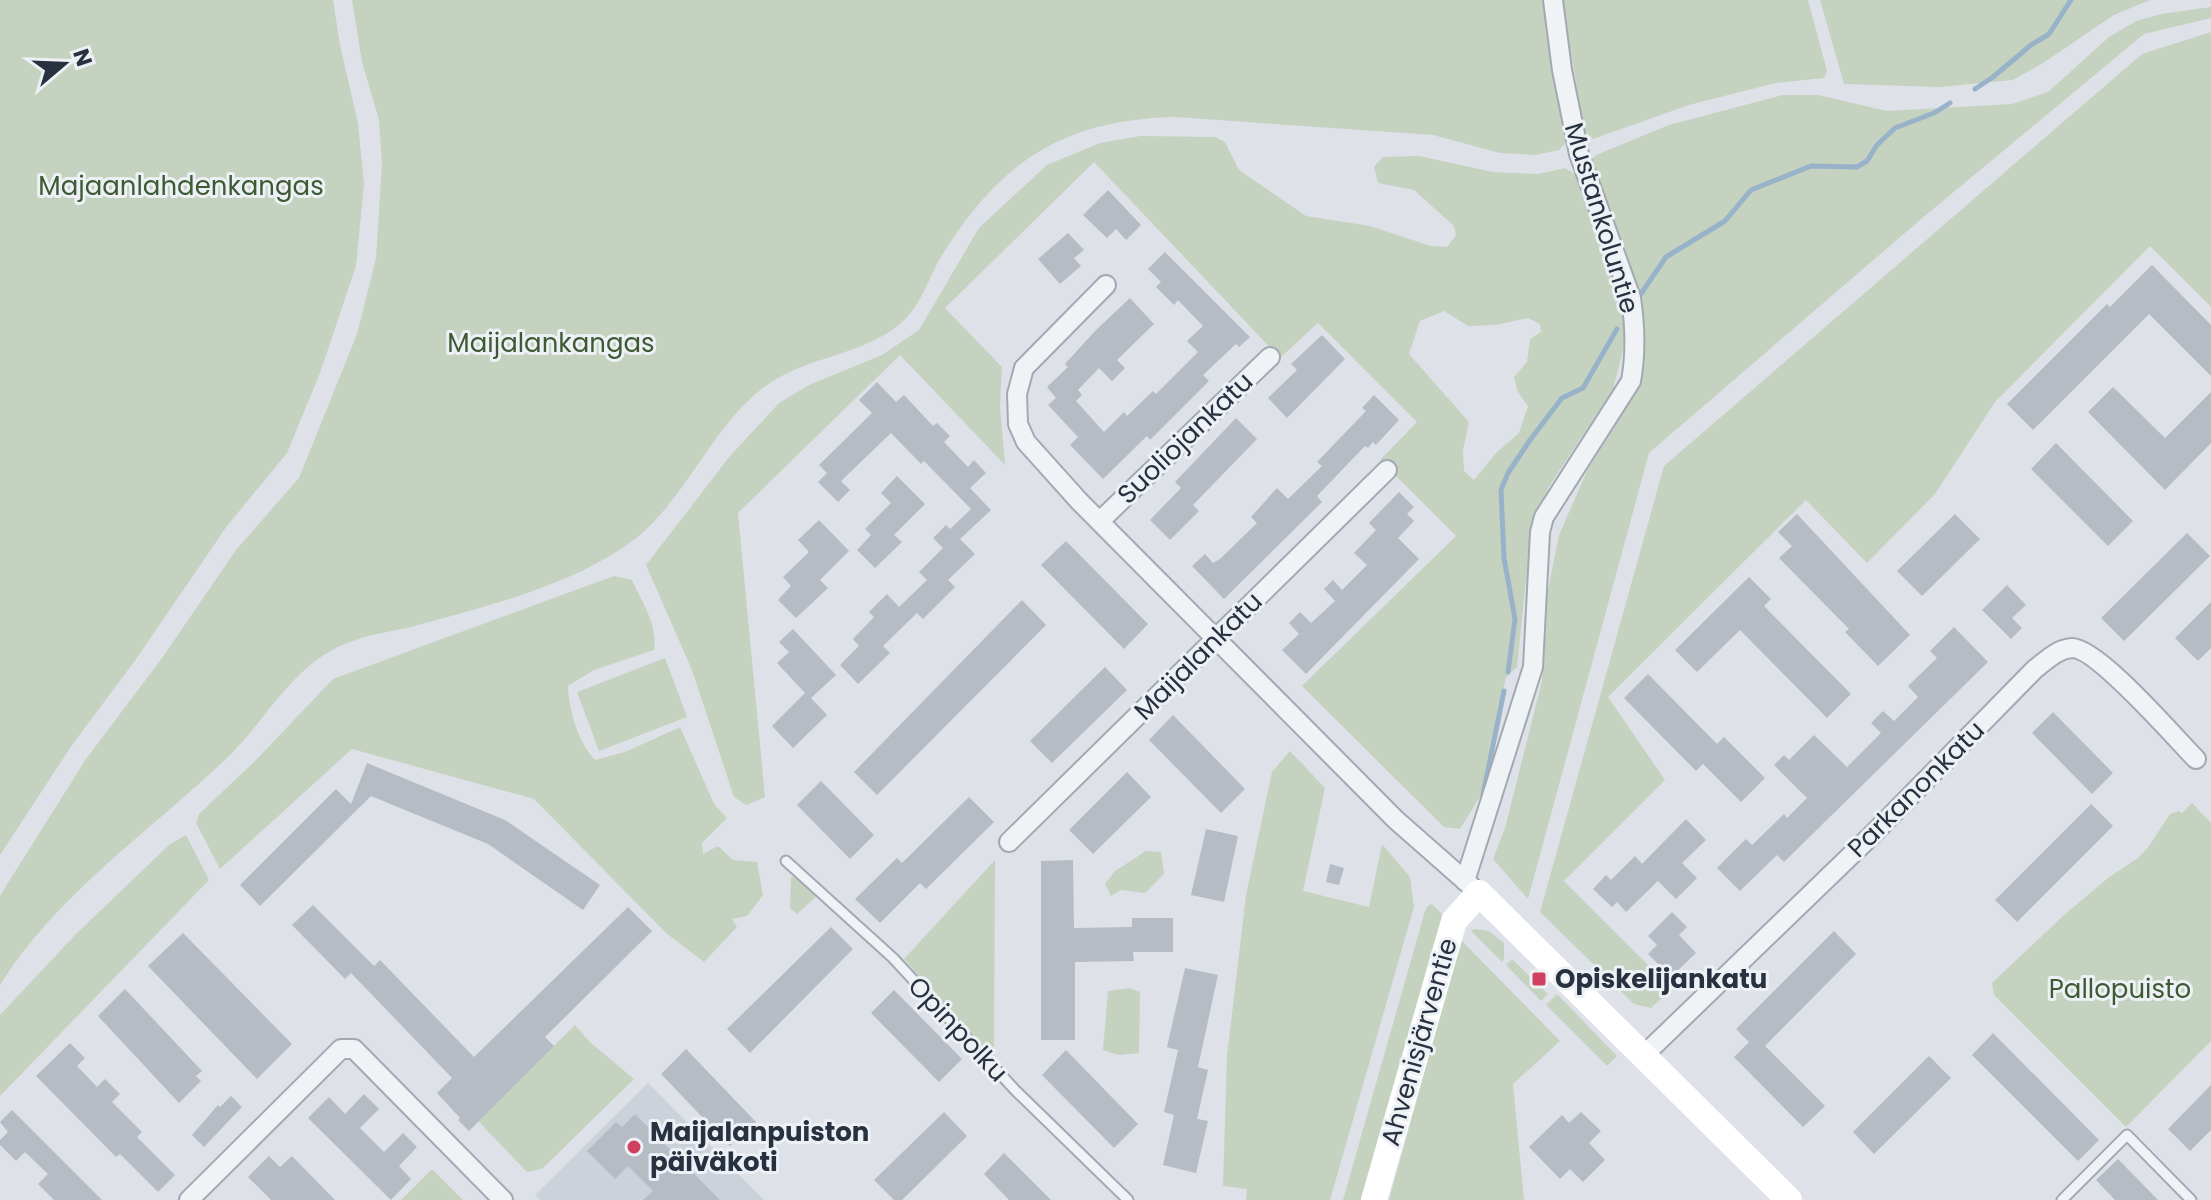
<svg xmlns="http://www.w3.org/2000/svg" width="2211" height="1200" font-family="Poppins,sans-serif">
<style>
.built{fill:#ccd2da}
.green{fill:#c5d2bf;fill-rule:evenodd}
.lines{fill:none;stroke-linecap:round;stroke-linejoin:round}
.stream{stroke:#98b3c9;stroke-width:5}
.building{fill:#b5bcc4}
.service-casing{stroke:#a3a9b2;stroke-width:13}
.minor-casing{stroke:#a3a9b2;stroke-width:22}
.service{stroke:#f0f3f6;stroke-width:9}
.minor{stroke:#f0f3f6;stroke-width:18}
.secondary{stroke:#fff;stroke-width:26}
.poi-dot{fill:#d04060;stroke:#edf1f5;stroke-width:3}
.labels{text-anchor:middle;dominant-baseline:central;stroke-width:6;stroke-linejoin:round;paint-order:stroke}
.park-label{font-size:26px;fill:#3e5a34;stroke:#edf1f5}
.street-label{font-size:26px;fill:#27313f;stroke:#edf1f5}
.poi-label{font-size:26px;font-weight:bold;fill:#27313f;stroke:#edf1f5;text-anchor:start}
</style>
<rect width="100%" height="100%" fill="#dee2e8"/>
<!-- built -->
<path class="built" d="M648 1083 764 1200H540L535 1195Z"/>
<!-- green -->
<g class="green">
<path d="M0 0H333L340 45 358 123 364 184 356 266 320 373 287 453 227 526 134 662 72 745 0 855Z"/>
<path d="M352 0H1546L1565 112V144L1559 150 1535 155 1500 153 1433 135 1175 117C1065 120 1003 159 944 252 929 275 923 304 901 323 864 355 810 356 770 383 710 423 686 506 624 547 561 589 483 607 411 627 389 632 365 635 345 644 291 666 266 721 226 759 149 832 57 894 0 985V896L6 886 86 759 162 658 236 550 299 478 357 334 376 258 382 164 379 120 362 62Z"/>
<path d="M1562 0H1808L1827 71 1824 78 1776 83 1736 93 1689 105 1593 139 1584 130Z"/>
<path d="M1820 0H2150L2114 15 2043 63 2013 80 1939 87 1844 84Z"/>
<path d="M2211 7V18L2144 34 1920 220 1649 453 1528 899 1493 859 1505 828 1542 681 1545 606 1559 535 1587 471 1638 390 1644 342 1631 277 1615 224 1593 176 1590 161 1596 155 1669 125 1783 95H1818L1887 111 2012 104 2048 92 2109 37 2136 21 2161 14Z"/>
<path d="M2211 32V307L2150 246 1995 402 1935 494 1867 563 1806 500 1608 697 1665 780 1564 881 1672 989 1651 1008 1634 1004 1540 912 1664 466 2142 54Z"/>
<path d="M1140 136 1215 137 1225 142 1239 170 1306 216 1370 226 1431 246 1447 247 1456 235 1454 226 1414 190 1378 183 1374 167 1383 157 1419 156 1493 172 1538 174 1565 168 1579 177 1615 276 1626 331 1624 346 1613 389 1548 488 1531 532 1517 667 1506 677 1481 795 1460 829 1444 827 1302 686 1456 536 1380 460 1417 422 1318 323 1280 358 1094 162 945 308 1002 367 1000 407 1005 465 900 355 738 513 765 797 746 805 734 797 692 670 646 565 730 456 779 403 809 385 882 355 919 330 979 228 1047 165 1100 143ZM1444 311 1468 326 1496 325 1528 318 1540 324 1541 332 1530 339 1527 362 1514 377 1518 392 1528 406 1519 433 1496 453 1474 480 1464 471 1463 450 1469 422 1409 354 1420 321Z"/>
<path d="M614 576 632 580C642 602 658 625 654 650L594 670 568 686C569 711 578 742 595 760L625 752 680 727 714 804 727 818 702 843 703 854 718 846 733 860 757 862 763 895 747 916 732 919 737 927 704 962 666 933 534 799 352 749 220 869 196 823 199 814 255 761 333 679Z"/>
<path d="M665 658 687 717 599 751 577 692Z"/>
<path d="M1290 751 1325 788 1303 891 1369 907 1382 844 1410 877 1414 907 1330 1200H1246L1247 1189 1223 1186 1227 1056 1246 895 1272 772Z"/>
<path d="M2192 803 2211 823V1041L2126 1127 1994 995 1992 983 2064 915 2108 878 2138 858 2149 846 2170 814 2179 811 2182 813Z"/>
<path d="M186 835 209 880 0 1096V1015L75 935 169 845Z"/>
<path d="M1146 851 1161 852 1164 874 1145 893 1121 890 1111 896 1105 884 1115 871Z"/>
<path d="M995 860 994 1058 904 959Z"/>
<path d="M791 877H798L814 892 816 897 797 914 790 908Z"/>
<path d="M1432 904 1443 915 1442 924 1363 1200H1343L1425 911 1428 906Z"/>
<path d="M1474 929 1489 931 1504 943V959L1502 962 1471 931Z"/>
<path d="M1461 940 1560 1041 1513 1084 1524 1200H1389Z"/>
<path d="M1512 959 1548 994 1541 1001 1506 965Z"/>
<path d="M1129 988 1140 992 1139 1053 1118 1055 1103 1050 1108 991Z"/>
<path d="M1557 994 1617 1056 1607 1066 1546 1005Z"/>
<path d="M575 1025 591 1043 634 1079 542 1169 527 1172 478 1121Z"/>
<path d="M432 1169 463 1200H401Z"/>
</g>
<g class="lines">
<!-- stream -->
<g class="stream">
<path d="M1975 89 1993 77 2031 45 2049 34 2071 0"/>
<path d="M1640 295 1666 257 1725 221 1751 190 1811 166 1857 167 1867 161 1877 145 1895 128 1934 113 1950 103"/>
<path d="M1508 672 1515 619 1504 558 1501 490 1508 473 1530 440 1562 398 1583 388 1617 329"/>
<path d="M1483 795 1504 691"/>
</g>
</g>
<!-- building -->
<g class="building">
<path d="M1108 190 1141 225 1126 240 1116 229 1107 238 1083 215Z"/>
<path d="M1068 233 1084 250 1074 258 1081 266 1060 284 1038 259Z"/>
<path d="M1165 252 1250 337 1239 347 1236 344 1203 375 1209 381 1150 440 1147 436 1103 479 1070 445 1078 437 1048 405 1056 398 1047 387 1068 367 1065 364 1095 331 1130 298 1154 324 1117 360 1125 368 1112 381 1099 368 1078 390 1082 395 1076 401 1104 432 1124 412 1127 416 1153 391 1156 394 1198 352 1187 341 1203 326 1178 300 1174 305 1156 287 1161 282 1148 269Z"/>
<path d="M2152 265 2211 325V376L2149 314 2033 430 2007 404 2107 304 2110 307Z"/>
<path d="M1322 335 1345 359 1287 418 1268 398 1297 370 1291 364Z"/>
<path d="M877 382 896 402 904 395 933 426 937 423 950 436 944 442 968 467 974 460 986 473 970 488 991 510 960 539 975 554 948 580 955 587 923 619 917 613 883 646 890 653 858 684 840 665 859 646 853 639 874 617 869 612 887 594 899 607 927 580 919 572 943 548 933 538 946 525 950 529 971 509 924 461 921 464 891 433 841 481 850 490 838 502 818 482 827 473 819 465 872 413 859 400Z"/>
<path d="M2113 387 2165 438 2211 392V443L2165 490 2088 412Z"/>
<path d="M1374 395 1399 420 1376 445 1373 442 1368 448 1365 446 1317 496 1322 502 1224 599 1192 566 1205 554 1213 563 1220 559 1257 523 1251 517 1277 488 1288 499 1322 466 1317 462 1366 411 1362 408Z"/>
<path d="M1236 418 1257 439 1193 505 1199 511 1170 540 1150 520 1181 488 1175 482Z"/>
<path d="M2056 443 2133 521 2108 546 2031 469Z"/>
<path d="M897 476 925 504 894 535 902 542 875 568 857 550 871 535 865 529 891 503 881 493Z"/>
<path d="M1399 492 1414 507 1407 514 1414 521 1398 538 1419 559 1306 674 1282 650 1299 634 1289 623 1300 612 1311 623 1335 601 1324 589 1333 580 1342 590 1367 565 1354 553 1376 530 1369 523Z"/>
<path d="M1797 514 1910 635 1878 666 1845 632 1849 629 1779 558 1792 546 1778 532Z"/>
<path d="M1955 514 1980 539 1922 596 1897 571Z"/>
<path d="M819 520 849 551 820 580 828 588 796 618 778 600 791 586 783 577 809 552 798 540Z"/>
<path d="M2187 533 2210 556 2124 641 2101 618Z"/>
<path d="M1066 541 1148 624 1124 649 1041 565Z"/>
<path d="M1749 577 1771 599 1764 606 1851 694 1827 718 1740 630 1697 672 1675 650Z"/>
<path d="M2007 585 2026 605 2012 618 2022 628 2011 639 1982 610Z"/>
<path d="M1022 600 1046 625 877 795 854 772Z"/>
<path d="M2211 602V648L2198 661 2175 638Z"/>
<path d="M1954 627 1988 662 1784 862 1777 855 1740 891 1717 868 1746 839 1752 845 1784 814 1787 818 1807 798 1774 765 1784 755 1789 760 1814 735 1847 767 1881 733 1871 723 1883 711 1894 721 1918 697 1908 686 1937 658 1930 651Z"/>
<path d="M793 629 836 675 811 698 827 715 793 748 772 726 805 693 777 663 789 652 779 642Z"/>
<path d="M1105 667 1127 690 1052 763 1030 741Z"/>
<path d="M1648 674 1717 744 1724 737 1765 778 1741 802 1703 764 1696 771 1624 698Z"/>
<path d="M2053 712 2113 773 2092 794 2032 733Z"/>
<path d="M1173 715 1245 789 1221 813 1149 740Z"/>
<path d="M367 763 505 820 600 885 583 910 488 844 371 796 260 906 240 885 336 789 351 804Z"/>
<path d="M1127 772 1151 797 1093 854 1069 830Z"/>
<path d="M821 781 874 835 850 859 797 805Z"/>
<path d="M969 797 994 822 926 889 920 883 880 923 855 899 897 858 902 863Z"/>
<path d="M2091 804 2113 826 2017 922 1995 900Z"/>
<path d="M1686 819 1706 840 1682 863 1697 878 1676 899 1658 881 1626 912 1617 902 1612 907 1593 889 1606 875 1611 880 1635 856 1642 864Z"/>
<path d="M1206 829 1238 836 1224 902 1191 895Z"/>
<path d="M1073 860 1074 928 1132 927V918H1173V952H1133L1134 961 1075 962V1040H1041V861Z"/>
<path d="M1330 864 1344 868 1339 885 1326 882Z"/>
<path d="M313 905 374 966 380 960 474 1057 628 907 652 931 545 1037 554 1046 469 1131 458 1120 460 1118 437 1093 452 1078 351 973 345 979 292 925Z"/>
<path d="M1672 912 1687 927 1679 935 1696 953 1671 977 1648 954 1657 945 1648 936Z"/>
<path d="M831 927 853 949 750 1053 727 1029Z"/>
<path d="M1834 931 1856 954 1765 1046 1825 1106 1803 1127 1734 1057 1749 1042 1736 1029Z"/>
<path d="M183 933 292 1044 257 1079 148 966Z"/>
<path d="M1185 968 1218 975 1198 1067 1208 1070 1197 1119 1208 1121 1196 1173 1163 1165 1174 1115 1164 1112 1178 1050 1167 1047Z"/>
<path d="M125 989 202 1071 196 1076 201 1081 179 1103 98 1016Z"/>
<path d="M894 990 962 1059 939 1082 871 1013Z"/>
<path d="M1993 1033 2099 1140 2078 1161 1972 1055Z"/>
<path d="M70 1043 85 1058 77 1066 97 1087 105 1079 120 1094 112 1102 142 1132 137 1137 175 1175 158 1192 120 1154 116 1157 36 1076Z"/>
<path d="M686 1049 756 1122 730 1146 661 1074Z"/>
<path d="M1066 1050 1138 1124 1114 1148 1042 1075Z"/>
<path d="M1929 1056 1951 1078 1874 1154 1853 1132Z"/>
<path d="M2211 1085V1130L2190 1151 2168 1129Z"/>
<path d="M364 1094 379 1109 360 1128 384 1152 403 1133 417 1147 399 1166 411 1179 391 1200 308 1118 329 1097 345 1114Z"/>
<path d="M231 1096 242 1107 204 1147 192 1135 218 1105 220 1107Z"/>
<path d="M12 1110 102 1200H54L38 1184 48 1174 25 1152 16 1161 0 1145V1140L8 1132 0 1122Z"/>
<path d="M944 1112 967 1136 902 1200H894L874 1180Z"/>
<path d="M1581 1112 1601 1131 1589 1143 1605 1160 1583 1182 1570 1169 1560 1179 1529 1147 1562 1115 1569 1123Z"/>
<path d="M635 1114 720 1200H643L653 1191 628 1166 615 1179 587 1151 616 1122 622 1127Z"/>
<path d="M1004 1153 1051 1200H1009L984 1174Z"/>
<path d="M269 1156 280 1167 292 1156 335 1200H271L248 1177Z"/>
<path d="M2118 1159 2158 1200H2115L2096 1180Z"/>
</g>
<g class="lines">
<defs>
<g id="service">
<path d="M786 861 893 958 1016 1091 1128 1200"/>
<path d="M2062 1200 2127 1135 2191 1200"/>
</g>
<g id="minor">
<path d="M1106 285 1024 368 1017 394 1018 424 1026 442 1079 501 1396 820 1471 886"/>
<path d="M1101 520 1270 357"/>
<path d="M1009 842 1387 470"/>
<path d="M1465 881 1533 667 1540 532 1544 517 1631 381C1636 354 1635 325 1631 298L1579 154 1562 70 1553 0"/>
<path d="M1643 1056 1873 834 2035 669C2047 660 2057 649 2072 648 2098 648 2175 738 2196 759"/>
<path d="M189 1200 341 1049H354L503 1200"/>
</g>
</defs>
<!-- service casing -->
<use href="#service" class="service-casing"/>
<!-- minor casing -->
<use href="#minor" class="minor-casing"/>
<!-- service -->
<use href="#service" class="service"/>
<!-- minor -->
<use href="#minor" class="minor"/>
<!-- secondary -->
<path class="secondary" d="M1374 1200 1454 921 1479 893 1789 1200"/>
</g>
<!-- markers -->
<g class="poi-dot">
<rect x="1531" y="971" width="16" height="16" rx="4"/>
<circle cx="634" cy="1147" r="8"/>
</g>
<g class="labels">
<!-- park labels -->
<g class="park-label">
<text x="181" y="186">Majaanlahdenkangas</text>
<text x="551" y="343">Maijalankangas</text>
<text x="2120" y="989">Pallopuisto</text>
</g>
<!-- street labels -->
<g class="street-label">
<text transform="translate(1602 218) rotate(73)">Mustankoluntie</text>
<text transform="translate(1185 438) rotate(-44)">Suoliojankatu</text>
<text transform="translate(1198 656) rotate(-45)">Maijalankatu</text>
<text transform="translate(1916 789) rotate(-45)">Parkanonkatu</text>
<text transform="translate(958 1029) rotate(47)">Opinpolku</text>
<text transform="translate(1419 1042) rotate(-74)">Ahvenisjärventie</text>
</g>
<!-- poi labels -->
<g class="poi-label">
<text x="1555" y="979">Opiskelijankatu</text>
<text x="650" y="1132">Maijalanpuiston<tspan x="650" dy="30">päiväkoti</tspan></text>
</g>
</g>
<!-- north arrow -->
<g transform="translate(64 64) rotate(71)" stroke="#edf1f5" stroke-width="6" paint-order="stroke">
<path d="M0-6L14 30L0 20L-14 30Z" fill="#27313f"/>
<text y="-12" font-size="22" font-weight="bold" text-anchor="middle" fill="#27313f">N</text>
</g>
</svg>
